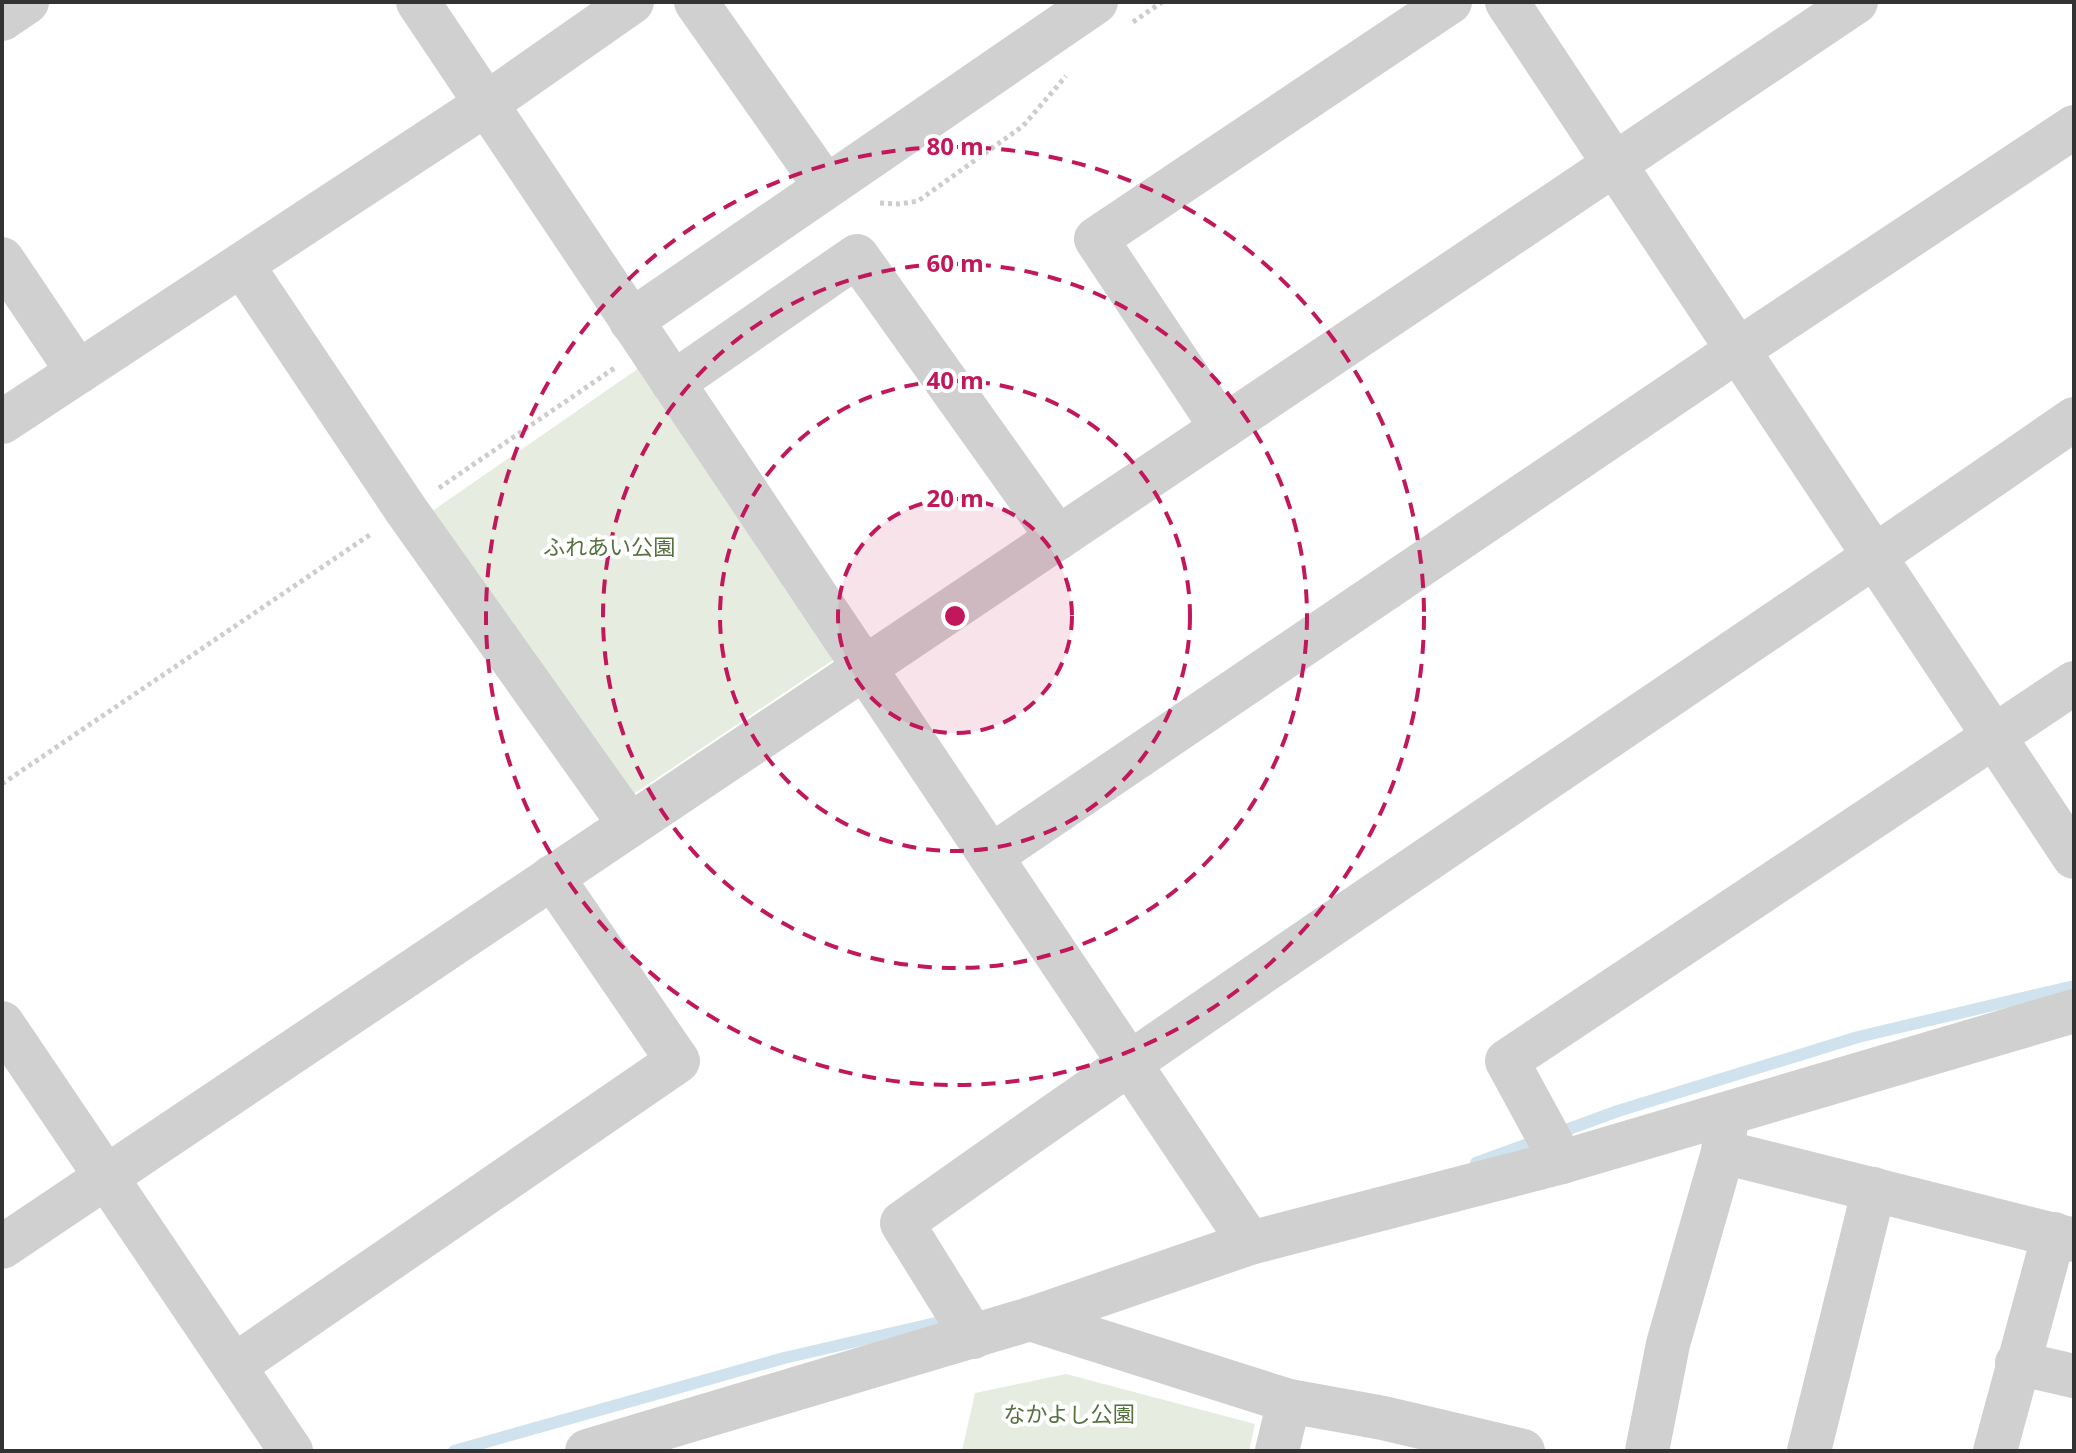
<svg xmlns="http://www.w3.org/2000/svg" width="2076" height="1453" font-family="'Noto Sans','Noto Sans JP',sans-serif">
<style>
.park{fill:#e6ecdf}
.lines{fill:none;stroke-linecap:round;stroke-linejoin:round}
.stream{stroke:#cfe2ee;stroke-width:12}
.path{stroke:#cdcdcd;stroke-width:5;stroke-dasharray:4 4;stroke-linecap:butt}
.minor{stroke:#d0d0d0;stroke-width:44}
.ring{fill:none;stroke:#c2185b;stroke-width:4;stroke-dasharray:14 10}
.labels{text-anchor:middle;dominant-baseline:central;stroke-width:8;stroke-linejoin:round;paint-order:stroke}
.park-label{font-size:22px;fill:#56703f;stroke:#fff}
.centre{fill:#c2185b;stroke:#fff;stroke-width:4}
.ring-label{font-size:24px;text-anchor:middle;font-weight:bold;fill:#c2185b;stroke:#fff;stroke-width:8;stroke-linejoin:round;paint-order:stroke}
</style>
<rect width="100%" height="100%" fill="#fff"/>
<!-- park -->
<g class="park">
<path d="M639 368 839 656 632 795 428 514Z"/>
<path d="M1066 1374 1255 1424 1249 1451H962L975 1393Z"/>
</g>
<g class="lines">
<!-- stream -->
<g class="stream">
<path d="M1476 1163 1618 1111 1858 1037 2074 986"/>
<path d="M454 1451 784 1358 953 1319"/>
</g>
<!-- path -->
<g class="path">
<path d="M1133 22 1162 2"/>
<path d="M880 203 899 204 918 201 1023 126 1066 76"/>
<path d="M439 488 616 367"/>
<path d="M2 784 371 534"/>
</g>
<!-- minor -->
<g class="minor">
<path d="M418 2 1250 1243"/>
<path d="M696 2 826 187"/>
<path d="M1507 2 2074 857"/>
<path d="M2 19 27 2"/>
<path d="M2 259 78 372"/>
<path d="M242 265 406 510 630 825"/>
<path d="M631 321 1096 2"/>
<path d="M673 383 857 256 1058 538"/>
<path d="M2 422 486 104 632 2"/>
<path d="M1222 428 1096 239 1450 2"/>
<path d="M991 856 1738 350 2074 127"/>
<path d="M2 1023 291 1451"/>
<path d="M1723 1152 2074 1240"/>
<path d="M1562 1162 1507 1061 2074 683"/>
<path d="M2 1247 1856 2"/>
<path d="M1030 1319 1289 1401 1383 1418 1523 1451"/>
<path d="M973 1337 902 1223C1288 948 1685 689 2074 419"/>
<path d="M2017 1363 2074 1376"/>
<path d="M234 1366 678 1061 552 877"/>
<path d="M587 1451 1030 1319 1250 1243 1562 1162 2074 1011"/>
<path d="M1277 1451 1289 1401"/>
<path d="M1647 1451 1668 1344 1723 1152 1726 1123"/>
<path d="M1809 1451 1874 1189"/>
<path d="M1995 1451 2054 1234"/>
</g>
</g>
<!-- distance rings -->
<circle cx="955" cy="616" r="117" fill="#c2185b" fill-opacity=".12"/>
<g class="ring">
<circle cx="955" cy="616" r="117"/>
<circle cx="955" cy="616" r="235"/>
<circle cx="955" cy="616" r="352"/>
<circle cx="955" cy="616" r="469"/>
</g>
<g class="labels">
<!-- park labels -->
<g class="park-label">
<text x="609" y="546">ふれあい公園</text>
<text x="1069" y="1413">なかよし公園</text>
</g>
</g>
<circle cx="955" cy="616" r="12" class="centre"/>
<g class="ring-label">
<text x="955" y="155">80 m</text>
<text x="955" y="272">60 m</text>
<text x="955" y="389">40 m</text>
<text x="955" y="507">20 m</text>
</g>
<!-- border -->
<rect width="2076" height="1453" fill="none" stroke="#333333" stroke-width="8"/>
</svg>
